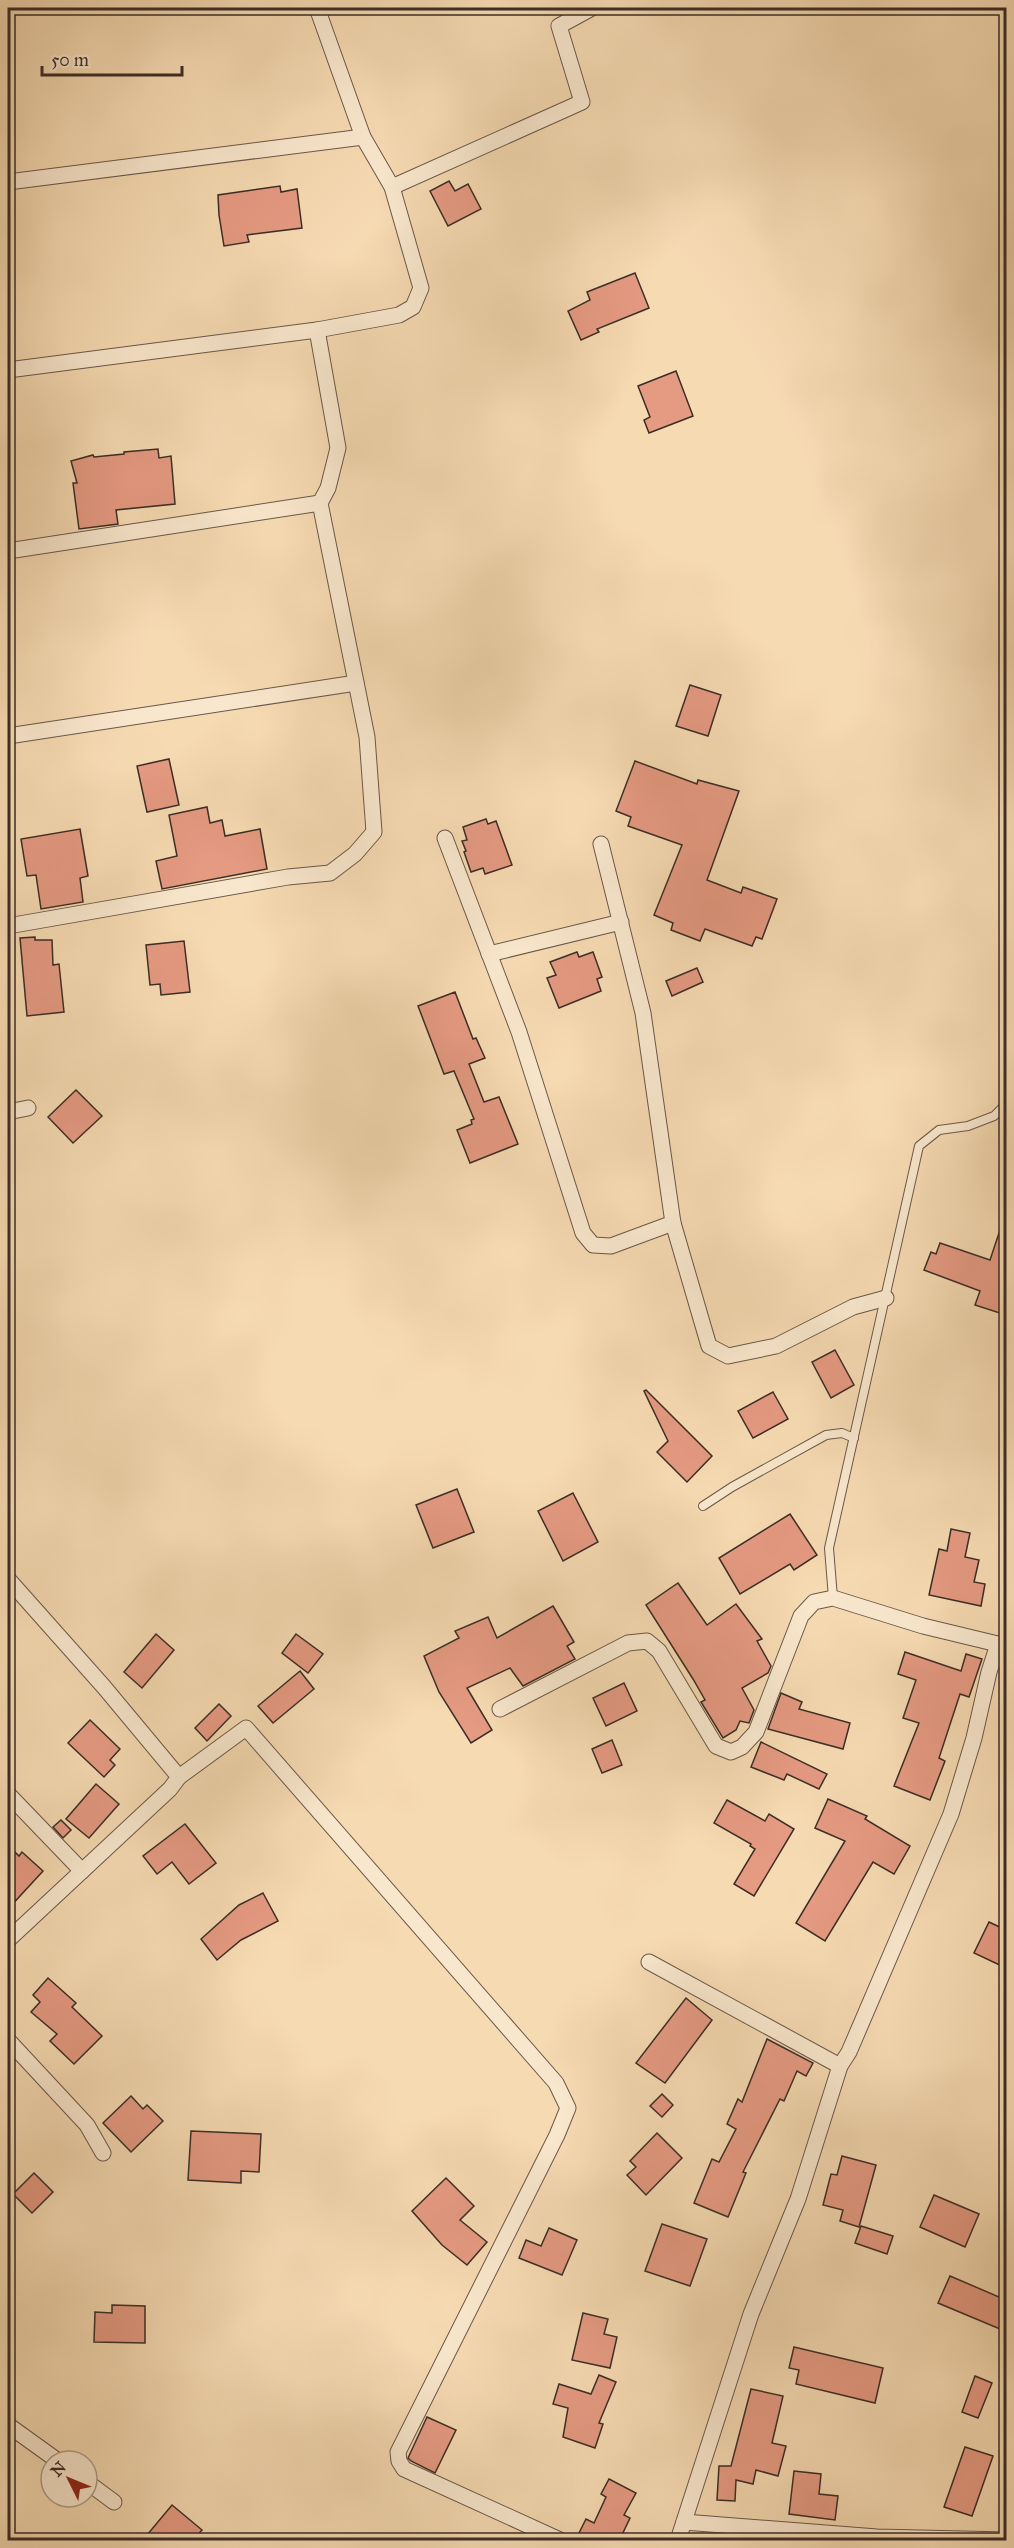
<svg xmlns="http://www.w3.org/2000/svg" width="1014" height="2548" font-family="'IM FELL Great Primer',serif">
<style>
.building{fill:#e59a82;stroke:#3b2d26;stroke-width:1.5}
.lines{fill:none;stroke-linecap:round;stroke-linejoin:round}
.service-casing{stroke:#6a5849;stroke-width:10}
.minor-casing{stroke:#6a5849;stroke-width:17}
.service{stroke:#f9e7cd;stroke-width:8}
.minor{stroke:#f9e7cd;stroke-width:15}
</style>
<rect width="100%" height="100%" fill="#f6dab2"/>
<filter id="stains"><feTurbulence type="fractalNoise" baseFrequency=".00333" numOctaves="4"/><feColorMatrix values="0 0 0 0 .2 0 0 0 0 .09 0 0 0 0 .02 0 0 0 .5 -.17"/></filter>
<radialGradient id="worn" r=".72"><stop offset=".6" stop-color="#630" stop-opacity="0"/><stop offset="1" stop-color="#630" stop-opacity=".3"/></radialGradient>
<!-- building -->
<g class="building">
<path d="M449 181 455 191 468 184 481 209 448 226 430 191Z"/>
<path d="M280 186 281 192 297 189 302 228 247 235 249 242 224 246 219 215 218 195Z"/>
<path d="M635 273 649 308 597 329 599 332 581 340 568 311 590 300 587 292Z"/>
<path d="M676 371 693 416 649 433 644 420 650 417 638 386Z"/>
<path d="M158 449 159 458 171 456 175 504 116 510 118 524 79 529 73 483H77L71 461 93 455 94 457 124 454V452Z"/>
<path d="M690 685 721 695 708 736 676 726Z"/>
<path d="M169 759 179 805 147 812 137 766Z"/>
<path d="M635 761 697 784 698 780 739 791 707 880 741 893 743 887 777 899 762 939 756 937 752 946 705 929 700 941 671 930 673 923 654 915 682 845 628 826 631 817 616 811Z"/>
<path d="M207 807 210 823 222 820 225 836 260 829 267 869 162 889 156 861 177 856 169 815Z"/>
<path d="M486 819 488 824 496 821 512 865 485 874 483 868 471 872 464 852 466 851 462 841 467 840 463 827Z"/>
<path d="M80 829 88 876 80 878 83 902 41 909 36 875 27 876 21 839Z"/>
<path d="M35 937V940H52L53 965 59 964 64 1012 27 1016 20 938Z"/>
<path d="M184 941 190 992 161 995 160 984 150 985 146 945Z"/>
<path d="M577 952 579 957 593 952 602 977 597 979 601 991 559 1008 547 978 556 975 550 962Z"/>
<path d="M697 968 703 982 672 996 666 981Z"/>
<path d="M455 992 473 1039 476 1038 485 1058 469 1064 484 1102 499 1097 518 1144 470 1163 457 1130 472 1124 471 1120 474 1119 454 1071 444 1074 418 1006Z"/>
<path d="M76 1090 102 1116 73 1143 48 1117Z"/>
<path d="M1004 1218 1006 1219V1315L975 1305 980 1291 924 1270 931 1252 936 1254 940 1243 990 1260Z"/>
<path d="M835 1350 854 1385 831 1398 812 1362Z"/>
<path d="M646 1390 712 1456 687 1482 657 1452 668 1441 644 1391Z"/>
<path d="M773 1392 788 1419 753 1438 738 1411Z"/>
<path d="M457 1489 474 1532 433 1548 416 1505Z"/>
<path d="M573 1493 598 1542 563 1561 538 1511Z"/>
<path d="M790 1514 817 1555 794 1570 790 1564 740 1594 719 1558Z"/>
<path d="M951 1529 970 1533 965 1557 979 1560 974 1582 985 1584 981 1606 929 1595 939 1549 947 1551Z"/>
<path d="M678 1583 707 1625 736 1604 762 1639 757 1641 771 1666 768 1673 742 1688 754 1710 749 1723 740 1721 736 1730 723 1738 701 1702 705 1700 693 1679 646 1605Z"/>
<path d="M553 1606 574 1642 567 1646 575 1659 523 1686 510 1668 467 1688 492 1730 471 1743 439 1692 424 1656 459 1638 455 1631 488 1617 497 1638Z"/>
<path d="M156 1634 174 1650 142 1688 124 1672Z"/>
<path d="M296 1634 323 1654 308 1673 282 1653Z"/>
<path d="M905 1652 961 1671 966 1654 982 1659 969 1697 960 1694 939 1758 945 1761 930 1800 894 1786 919 1723 903 1718 916 1680 898 1674Z"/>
<path d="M300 1671 314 1689 273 1723 258 1706Z"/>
<path d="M624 1683 637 1711 606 1726 593 1698Z"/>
<path d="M781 1693 802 1702 799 1709 850 1723 843 1749 768 1729Z"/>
<path d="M219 1704 231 1716 207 1741 195 1728Z"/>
<path d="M90 1720 120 1749 110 1760 115 1765 104 1777 68 1743Z"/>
<path d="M612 1740 622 1765 602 1773 592 1749Z"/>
<path d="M761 1742 827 1774 819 1789 787 1774 784 1780 751 1767Z"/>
<path d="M96 1784 119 1804 89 1838 66 1819Z"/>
<path d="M828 1799 867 1816 865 1819 910 1846 894 1874 873 1862 825 1941 796 1923 845 1841 815 1828Z"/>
<path d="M727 1800 765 1821 769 1814 794 1829 754 1896 734 1884 755 1849 750 1846 751 1844 714 1823Z"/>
<path d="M61 1820 71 1830 63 1838 53 1827Z"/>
<path d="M185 1824 216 1863 189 1884 172 1862 157 1874 143 1856Z"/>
<path d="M8 1845 19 1856 22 1852 43 1871 8 1909Z"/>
<path d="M263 1893 278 1921 241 1940 217 1960 201 1939 239 1905Z"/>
<path d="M989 1922 1006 1930V1968L974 1953Z"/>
<path d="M48 1978 76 2003 72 2007 102 2036 74 2064 50 2041 57 2034 31 2012 40 2002 33 1995Z"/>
<path d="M686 1998 712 2020 665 2083 636 2063Z"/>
<path d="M767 2039 813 2063 806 2076 797 2071 784 2101 780 2099 743 2172 746 2173 728 2217 694 2203 712 2159 719 2162 736 2129 727 2124 738 2099 742 2102Z"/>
<path d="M662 2094 673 2105 662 2117 650 2106Z"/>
<path d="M131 2096 143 2109 147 2105 163 2121 131 2152 103 2123Z"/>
<path d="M191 2131 261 2134 259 2172 241 2171V2183L188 2180Z"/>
<path d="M657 2133 682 2158 646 2195 627 2175 636 2167 630 2161Z"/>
<path d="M842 2156 876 2165 859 2227 840 2221 843 2210 823 2205 831 2174 837 2175Z"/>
<path d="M34 2173 53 2192 32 2213 13 2194Z"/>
<path d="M446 2178 474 2206 460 2220 487 2242 467 2265 442 2245 412 2211Z"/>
<path d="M934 2195 979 2214 965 2247 920 2227Z"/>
<path d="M662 2224 707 2239 690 2286 645 2271Z"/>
<path d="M861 2226 893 2236 887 2254 855 2243Z"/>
<path d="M549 2228 577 2240 562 2275 519 2258 526 2240 541 2246Z"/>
<path d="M950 2276 1006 2300V2314L1000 2329 938 2303Z"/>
<path d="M112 2305 145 2306V2343L94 2342 95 2312 112 2313Z"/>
<path d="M583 2313 608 2319 604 2334 617 2337 610 2368 572 2360Z"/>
<path d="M794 2347 883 2368 875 2403 796 2384 799 2370 789 2368Z"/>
<path d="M599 2375 616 2382 599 2423 603 2424 595 2448 563 2437 568 2408 553 2404 559 2384 591 2394Z"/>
<path d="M975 2376 992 2383 978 2418 962 2412Z"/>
<path d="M751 2389 783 2396 772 2443 786 2446 778 2476 756 2470 753 2484 736 2480 735 2501 717 2500 719 2466H731Z"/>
<path d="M427 2417 456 2430 435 2473 411 2461 408 2458Z"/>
<path d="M965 2447 993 2456 972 2516 944 2507Z"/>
<path d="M794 2471 821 2474 819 2494 838 2496 835 2520 789 2514Z"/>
<path d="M609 2479 636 2493 624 2515 630 2518 619 2541H575L586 2519 594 2523 606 2497 601 2494Z"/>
<path d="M172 2505 202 2530 192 2541H142Z"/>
</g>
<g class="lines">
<defs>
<g id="service">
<path d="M703 1506 732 1487 826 1435 842 1433 854 1438"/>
<path d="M833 1598 829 1548 919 1146 939 1130 968 1126 994 1116 1006 1104"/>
</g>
<g id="minor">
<path d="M8 182 363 137"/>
<path d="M392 187 582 102 559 26 592 8"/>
<path d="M8 370 317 330 399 315 413 307 421 288 392 187 363 137 317 8"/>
<path d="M8 551 320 503"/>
<path d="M8 736 356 683"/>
<path d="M445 838 519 1032 583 1233 593 1245 611 1246 673 1223"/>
<path d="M601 844 643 1013 673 1223 709 1346 728 1356 776 1346 853 1307 886 1298"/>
<path d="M8 926 288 877 330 873 355 854 374 832 367 737 320 503 328 488 338 448 317 330"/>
<path d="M489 954 621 922"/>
<path d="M8 1112 28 1108"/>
<path d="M8 1579 104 1687 179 1777 170 1789 8 1940"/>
<path d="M500 1709 628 1643 647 1641 659 1651 716 1746 731 1752 742 1747 756 1732 801 1616 814 1602 833 1598 923 1626 1006 1646"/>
<path d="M179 1777 246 1728 556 2083 568 2108 557 2135 398 2452 399 2461 404 2469 560 2540"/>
<path d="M8 1794 82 1871"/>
<path d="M649 1962 840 2066"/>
<path d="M8 2040 87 2125 103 2153"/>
<path d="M8 2425 58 2461"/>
<path d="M87 2482 114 2502"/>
<path d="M684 2522 877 2537 1006 2540"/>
<path d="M678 2540 751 2314 798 2199 840 2066 849 2052 951 1814 974 1738 989 1672 998 1644"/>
</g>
</defs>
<!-- service casing -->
<use href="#service" class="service-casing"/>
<!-- minor casing -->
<use href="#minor" class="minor-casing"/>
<!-- service -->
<use href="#service" class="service"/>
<!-- minor -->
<use href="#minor" class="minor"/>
</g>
<!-- margin -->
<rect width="1014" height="2548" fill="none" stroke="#f6dab2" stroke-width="30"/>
<rect x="9" y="9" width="996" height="2530" fill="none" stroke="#3b2d26" stroke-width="3"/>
<rect x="15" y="15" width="984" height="2518" fill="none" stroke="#3b2d26" stroke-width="1.5"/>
<!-- north arrow -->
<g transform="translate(69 2479) rotate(313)"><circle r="28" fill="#f9e7cd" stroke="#ad9d8a" stroke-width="1.5"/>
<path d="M0-4.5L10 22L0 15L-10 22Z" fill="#8f2418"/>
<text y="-9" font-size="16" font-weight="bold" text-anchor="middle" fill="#3b2d26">N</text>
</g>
<!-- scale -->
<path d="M42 66v9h140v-9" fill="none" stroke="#3b2d26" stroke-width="3"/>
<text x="51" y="66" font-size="18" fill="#3b2d26" stroke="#f9e7cd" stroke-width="4.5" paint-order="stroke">50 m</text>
<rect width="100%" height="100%" filter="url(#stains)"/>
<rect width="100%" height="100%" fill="url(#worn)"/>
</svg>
